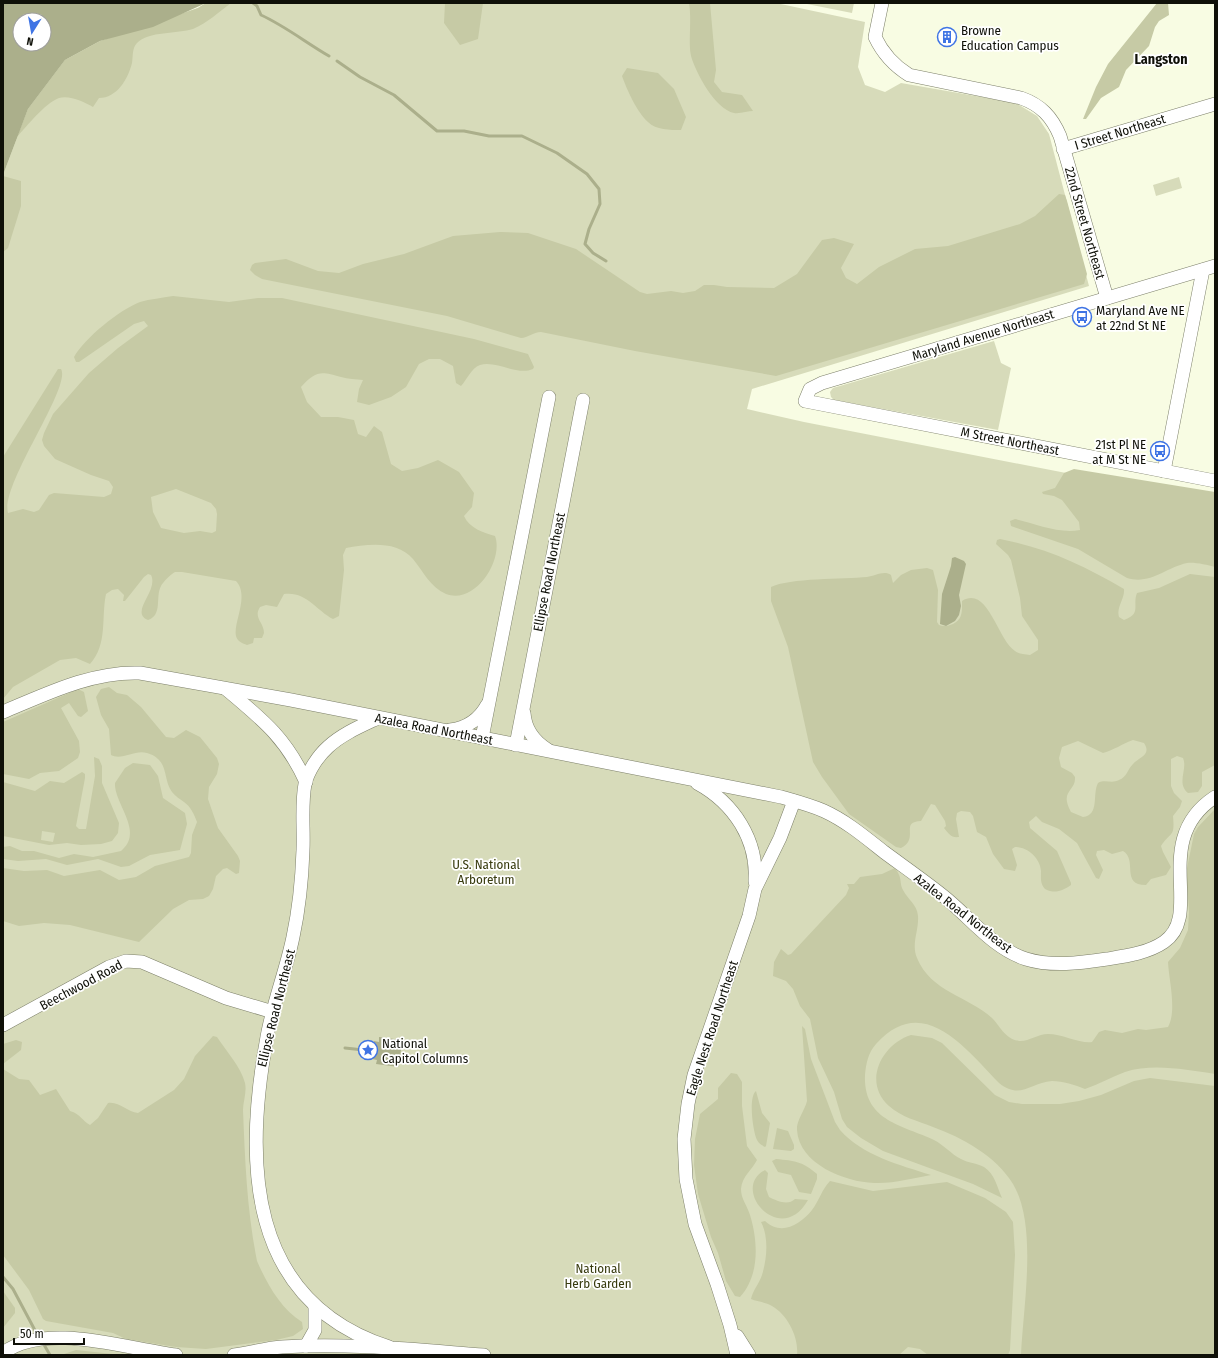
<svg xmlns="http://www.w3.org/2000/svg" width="1218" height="1358" font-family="'Fira Sans Condensed',sans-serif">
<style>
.green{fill:#d7dbba}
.forest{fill:#c6caa5;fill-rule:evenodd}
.water{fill:#abaf8b;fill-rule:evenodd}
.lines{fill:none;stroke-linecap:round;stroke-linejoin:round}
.stream{stroke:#abaf8b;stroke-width:3}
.minor-casing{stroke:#7c7f69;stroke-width:14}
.minor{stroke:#fff;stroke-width:13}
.labels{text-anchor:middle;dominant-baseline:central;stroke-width:3.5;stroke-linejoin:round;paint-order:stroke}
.poi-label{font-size:13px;fill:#0f1008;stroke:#fff;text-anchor:start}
.street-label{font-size:13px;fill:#0f1008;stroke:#fff}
.park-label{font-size:13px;fill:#383b0e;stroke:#fff}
.neighbourhood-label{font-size:14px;font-weight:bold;fill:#0f1008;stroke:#fff}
</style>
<rect width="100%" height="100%" fill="#f8fce3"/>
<!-- green -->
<g class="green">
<path d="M206 3H776L865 22 858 67 865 85 885 92 901 83 1016 103 1037 116 1049 134 1089 286 752 389 747 409 804 422 1215 502V1355H3V175L28 109 65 60 198 8Z"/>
<path d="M802 3H854L852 13Z"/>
<path d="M1179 177 1182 188 1156 196 1153 185Z"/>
<path d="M994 341 1001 363 1011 368 998 430 834 400 831 397 830 392 833 388Z"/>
</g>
<!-- forest -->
<g class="forest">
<path d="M206 3H231C219 12 207 23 193 29 178 34 148 31 137 43 132 48 133 56 132 63 128 79 117 98 99 98L93 107C84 102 70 95 59 98 45 103 27 126 17 137L28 109 65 60 100 41 198 8Z"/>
<path d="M445 3H483L478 39 460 45 444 23Z"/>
<path d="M689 3H710L716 70 714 82 722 92 742 95 753 111C748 111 740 114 734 113 715 109 696 73 691 56 688 43 692 19 689 3Z"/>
<path d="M1157 3H1168L1169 15 1159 21 1155 27 1149 46 1126 70 1119 87 1101 98 1086 119H1083L1096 87 1108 64Z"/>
<path d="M627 68 658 73 674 89 686 117 681 130C670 130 656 130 648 122 637 112 627 90 622 76Z"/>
<path d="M3 176 21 181V206L8 248 3 252Z"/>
<path d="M1059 194 1065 195 1067 201 1087 274 1084 284 776 376 635 351 541 332C533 332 528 338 521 338L447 316 262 279 255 275 250 270 252 265 255 263 286 259 318 271 339 273 363 264 404 254 453 236 500 232 528 233 576 249 640 292 647 294 671 291 683 293 695 291 704 285H714L727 287 774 288 797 274 822 240 834 238 854 244 841 268 846 278 857 284 879 267 915 249 948 246 1020 224 1035 216Z"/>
<path d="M173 296 229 302 258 298H282L474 339 528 354 534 367 533 369C517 376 496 360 480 365 471 368 467 380 461 386L456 383 453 366 440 359H429L419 364 406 387 391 397 369 405 357 402 359 389 363 380C356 379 348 379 341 377 320 371 316 371 301 387L307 402 321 417H338L354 420 358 434 366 437 374 426 382 432 391 464 402 471 418 468 438 460 459 472 474 493 472 507 464 516C469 528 484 533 495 536 504 560 475 605 446 594 430 587 423 571 413 559 397 540 367 544 346 548L343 555 344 570 339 616 333 619C316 610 306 591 284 594L277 607 266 605 260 607C253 618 264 622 264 633L262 638H254L253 643 247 645C245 644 241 643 239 641 227 631 252 598 236 581L182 572H175C171 574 163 582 161 586 155 597 163 615 148 620 129 612 159 591 151 575L148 574 144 577 125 601H123L124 595 118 589 112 590 106 594C101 618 108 644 90 664L76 658 60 660 13 687 3 699V457L58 369H61C72 387 0 485 8 513L23 509 34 512 39 510 49 495 54 493 104 497 111 494 113 487 109 481 91 475 55 459 44 446 42 440 44 433 53 414 89 373 118 348 148 326 144 321 134 324 79 362H76L74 357C85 338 119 310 140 302 150 299 162 298 173 296ZM176 489 211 503 216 509 217 514 216 531 212 533 200 531 184 533 161 528 153 512 151 497Z"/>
<path d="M1074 469 1215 492V567C1207 565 1195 562 1187 563 1165 568 1150 585 1127 578L1078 549 1011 526 1010 521 1015 519C1036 524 1059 534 1080 530L1079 522 1062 500 1054 496 1043 494 1042 492 1055 488 1064 473Z"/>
<path d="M1000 539C1047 548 1083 565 1124 589 1125 599 1116 607 1119 617L1124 620C1142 614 1132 605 1137 593L1159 588 1190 574 1215 577V765L1202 772V786L1198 792 1188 793C1176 783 1188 769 1183 758L1177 756 1171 759V786L1174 793 1182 801 1180 807 1173 816C1175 838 1171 831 1161 846L1163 852 1171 867 1166 875 1151 879 1146 885C1120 885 1138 860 1123 851L1112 854 1104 850 1097 851 1096 855 1103 870 1099 879 1096 878 1077 843 1059 829 1042 822 1036 816 1029 822 1030 828 1057 851 1071 883V885C1062 891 1055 894 1045 889 1040 883 1041 879 1041 871 1040 858 1028 847 1015 847L1012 849 1017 865 1015 871 1004 869 993 854 986 837 977 832 973 816 970 812 961 811 957 813 956 819 959 837C951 838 949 834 944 828L946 826 945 821 935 805 931 804 921 821C899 822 920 838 901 848L896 847 849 814 822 777 813 762 788 647 771 601V587C789 578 844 579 867 577 875 576 884 570 891 575L893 583 901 575 911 570 927 568 933 570 938 590 937 622 939 625C944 627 948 626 953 624 963 619 962 611 962 601 988 585 997 639 1015 651 1019 654 1025 654 1030 655L1038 650V640L1022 616 1020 598 1011 560 1008 555 996 544 997 540ZM1133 740 1144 743C1152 755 1139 757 1133 764 1127 770 1127 777 1119 780 1112 784 1105 779 1098 783 1092 794 1100 815 1083 817L1071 812C1059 790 1076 792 1075 777L1072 773 1061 767 1059 758 1062 747 1078 741 1103 753C1114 750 1122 744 1133 740Z"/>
<path d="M109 687 117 693 127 695 141 707 166 737 174 738 186 730 200 737 217 758 219 764 217 774 209 787 208 799 218 828 238 856 240 861 239 873 236 874 227 868 223 869 216 876 213 889 209 896 203 899 189 900 173 909 139 942 70 925 44 923 19 926 3 921V868L24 871 47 870 64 876 100 870 119 880 136 877 155 866 189 857 191 853 192 835 197 822C194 814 191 807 184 802 180 799 175 796 172 792 162 778 170 760 147 753 135 749 122 761 111 755L109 729 101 715 96 697 101 689Z"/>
<path d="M78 689 84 692 88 711 81 717 78 716 69 703 61 708 79 741 80 752 78 758 59 771 40 773 29 779 3 774V722Z"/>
<path d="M94 757 99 759 102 766V783L119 823 118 833 112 841 101 844 81 845 67 843 49 845 3 836V782L35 791 50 781 64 783 82 772 85 774V778L76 826 79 829H86L95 776ZM42 831 55 833 53 842 41 840Z"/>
<path d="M133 763 150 765 158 776 163 798 185 813 187 824 180 850 150 855 129 866 121 867 98 859 67 865 46 859 18 861 3 859V847L10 846 22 851H34L59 858 74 854 93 857 121 851C145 832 114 804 115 783L125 768Z"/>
<path d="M1215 809V1074C1186 1070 1154 1063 1125 1072 1112 1077 1099 1084 1085 1089 1075 1085 1063 1081 1052 1081 1030 1083 1020 1100 999 1083 965 1048 923 992 876 1044 868 1053 866 1064 865 1075 863 1121 902 1125 934 1140 944 1145 951 1154 961 1159 968 1163 977 1163 984 1167 995 1174 997 1187 1002 1198L973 1184 883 1151 861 1138 847 1127 842 1119 834 1092 818 1058 810 1019 800 1006 793 989 786 981 773 976 774 962 781 949 788 955 791 954 846 895 849 888 847 884H854L860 877 882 874 895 868C903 879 899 882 903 890 908 900 917 904 918 916 919 931 911 944 917 958 931 992 968 996 992 1018 1000 1026 1005 1039 1019 1041 1028 1042 1038 1034 1048 1034 1062 1034 1081 1044 1092 1042L1099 1032 1105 1030 1122 1033 1138 1029 1146 1030 1168 1027C1177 1011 1169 981 1168 962L1180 948 1188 930 1189 911 1186 873 1194 834 1198 827Z"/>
<path d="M802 1026 805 1029 811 1059 835 1122 840 1130C863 1156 900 1165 931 1175 913 1178 893 1184 874 1183 845 1182 799 1164 797 1130 796 1121 805 1110 807 1101Z"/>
<path d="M911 1035 932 1038 942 1043 995 1095 1009 1102 1022 1104H1060L1079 1101 1101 1095 1134 1081 1150 1078 1215 1086V1355H1021C1023 1307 1038 1226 1013 1184 996 1156 963 1138 933 1127 918 1121 901 1117 889 1106 862 1082 882 1044 911 1035Z"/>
<path d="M213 1036 217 1037C226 1051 241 1067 245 1083 247 1092 243 1102 243 1110 245 1161 247 1211 257 1261 267 1284 281 1309 302 1322L303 1329 293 1336 276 1340 206 1349 176 1347 126 1339 113 1333 46 1321 43 1319 29 1290 3 1255V1069L19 1079 29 1080 40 1095 56 1089 70 1111C81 1114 82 1121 90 1125L98 1118 108 1103C119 1101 127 1112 138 1113L174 1090 184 1079 195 1056Z"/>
<path d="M16 1040 22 1042 21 1050 3 1064V1044Z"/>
<path d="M731 1073 737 1074 742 1082V1106L747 1146 757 1160C752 1170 742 1176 741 1189 741 1199 747 1205 750 1215 758 1241 760 1275 740 1297L735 1296 726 1281 718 1253 711 1237 698 1194 694 1165 695 1139 700 1114 718 1099V1088Z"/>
<path d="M756 1091 762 1113 770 1123 766 1146 765 1147C762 1145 759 1144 757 1140 753 1132 748 1097 756 1091Z"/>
<path d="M777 1128 788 1131 794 1145V1149L791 1151 773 1149Z"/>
<path d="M776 1159C795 1161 802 1161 817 1174V1179L811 1194 799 1192 791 1175 778 1172 772 1161Z"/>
<path d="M765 1170 768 1173 766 1189 769 1197C777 1201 788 1206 795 1199L808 1200C781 1248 729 1189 765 1170Z"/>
<path d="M830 1181 873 1191 947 1182 985 1198 1006 1212 1013 1222 1015 1255 1010 1350 1008 1355H928L920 1349 908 1347 899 1355H797C799 1338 788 1315 772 1306 766 1302 758 1302 751 1299 753 1290 759 1284 762 1275 767 1259 769 1237 761 1222L765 1221C781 1236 800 1225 812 1210 819 1201 822 1189 830 1181Z"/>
<path d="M3 1291 15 1308V1313L3 1328Z"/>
<path d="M76 1350 122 1355H61Z"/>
</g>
<!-- water -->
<g class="water">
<path d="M3 3H206L153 27 100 41 65 60 28 109 3 175ZM20 20H44V44H20Z"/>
<path d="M955 557 964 561 966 564 959 595 961 606 959 615 955 621 946 626 940 624 942 594 951 566 952 558Z"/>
<path d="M379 1037 402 1040 399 1067 376 1064 377 1060 372 1059 374 1041 379 1042Z"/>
</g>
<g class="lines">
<!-- stream -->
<g class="stream">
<path d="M253 3 257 6 261 15C285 26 305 42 329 56"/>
<path d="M337 61 360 77 394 95 437 131H464L489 136H522L557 153 587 174 599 189 600 204 589 229 585 244 593 253 606 261"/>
<path d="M345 1048 373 1051"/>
<path d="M3 1277 13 1289 38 1336"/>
<path d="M43 1343 50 1355"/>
</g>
<defs>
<g id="minor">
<path d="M882 3 875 37C883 54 893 65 909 75L1021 98C1041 105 1052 117 1060 136L1107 298"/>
<path d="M1063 149 1215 104"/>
<path d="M1215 266 822 383 810 389 805 401 1215 481"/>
<path d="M1164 471 1203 270"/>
<path d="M226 689C263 720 286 738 306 782"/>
<path d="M3 712C46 694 92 671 140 673L291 700 781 797C795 801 810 805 824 811 846 821 865 837 884 852 903 866 923 880 942 895 969 916 992 948 1026 959 1052 967 1080 963 1107 959 1126 956 1148 953 1164 942 1205 914 1149 840 1215 797"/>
<path d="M524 713C525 729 535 742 548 750"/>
<path d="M378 718C361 726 342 734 328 747 318 756 308 771 305 784 301 805 304 829 303 850 302 880 299 909 293 937 286 971 273 1003 267 1037 244 1161 246 1301 389 1347"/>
<path d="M450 730C466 728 479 720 487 705"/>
<path d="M482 738 549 397"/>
<path d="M516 745 583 400"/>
<path d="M697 783C734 803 758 840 755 882"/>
<path d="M3 1025 109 967 126 961 142 962 226 998 273 1012"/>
<path d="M737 1336 749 1355"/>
<path d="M306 1346 315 1330V1307"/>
<path d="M3 1353C46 1321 127 1349 176 1355"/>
<path d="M234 1355C250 1353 266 1348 282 1347 350 1343 417 1350 484 1355"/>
<path d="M737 1355 730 1325 717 1284 695 1224 686 1179 684 1139 688 1104 694 1075 749 916 755 889 780 838 794 801"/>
</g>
</defs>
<!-- minor casing -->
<use href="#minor" class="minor-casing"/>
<!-- minor -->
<use href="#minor" class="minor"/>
</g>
<!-- icons -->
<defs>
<symbol id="building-ring" viewBox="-11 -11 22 22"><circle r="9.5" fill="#fff" stroke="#3f74e4" stroke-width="1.5"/><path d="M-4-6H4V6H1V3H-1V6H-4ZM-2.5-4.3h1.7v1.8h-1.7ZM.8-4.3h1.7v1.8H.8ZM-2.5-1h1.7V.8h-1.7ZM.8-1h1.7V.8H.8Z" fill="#3f74e4"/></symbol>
<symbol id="bus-ring" viewBox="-11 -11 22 22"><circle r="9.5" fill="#fff" stroke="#3f74e4" stroke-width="1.5"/><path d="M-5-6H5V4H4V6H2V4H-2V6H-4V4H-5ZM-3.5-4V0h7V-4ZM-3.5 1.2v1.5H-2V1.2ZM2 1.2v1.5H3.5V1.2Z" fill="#3f74e4"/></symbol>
<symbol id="sight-ring" viewBox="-11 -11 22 22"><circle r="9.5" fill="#fff" stroke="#3f74e4" stroke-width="1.5"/><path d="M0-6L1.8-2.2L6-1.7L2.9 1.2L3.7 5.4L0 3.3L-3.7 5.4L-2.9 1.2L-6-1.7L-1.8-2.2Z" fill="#3f74e4"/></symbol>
</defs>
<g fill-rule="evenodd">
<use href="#building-ring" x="936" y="26" width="22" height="22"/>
<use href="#bus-ring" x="1071" y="306" width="22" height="22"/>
<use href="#bus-ring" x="1149" y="440" width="22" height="22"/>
<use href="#sight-ring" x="357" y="1039" width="22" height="22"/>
</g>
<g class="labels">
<!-- poi labels -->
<g class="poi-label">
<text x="961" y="30">Browne<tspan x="961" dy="15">Education Campus</tspan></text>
<text x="1096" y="310">Maryland Ave NE<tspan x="1096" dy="15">at 22nd St NE</tspan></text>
<text x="1146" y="444" text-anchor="end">21st Pl NE<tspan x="1146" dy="15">at M St NE</tspan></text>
<text x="382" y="1043">National<tspan x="382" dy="15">Capitol Columns</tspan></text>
</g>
<!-- street labels -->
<g class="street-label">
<text transform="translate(1120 132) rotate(-17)">I Street Northeast</text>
<text transform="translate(1085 223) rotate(74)">22nd Street Northeast</text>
<text transform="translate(983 335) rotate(-17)">Maryland Avenue Northeast</text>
<text transform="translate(1010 441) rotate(11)">M Street Northeast</text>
<text transform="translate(549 572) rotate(-79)">Ellipse Road Northeast</text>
<text transform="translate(434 729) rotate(11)">Azalea Road Northeast</text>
<text transform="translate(963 913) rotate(38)">Azalea Road Northeast</text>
<text transform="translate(81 985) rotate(-28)">Beechwood Road</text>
<text transform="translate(276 1008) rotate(-76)">Ellipse Road Northeast</text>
<text transform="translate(712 1028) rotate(-72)">Eagle Nest Road Northeast</text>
</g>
<!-- park labels -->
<g class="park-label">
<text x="486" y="864">U.S. National<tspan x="486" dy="15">Arboretum</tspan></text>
<text x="598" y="1268">National<tspan x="598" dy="15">Herb Garden</tspan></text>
</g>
<!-- neighbourhood labels -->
<g class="neighbourhood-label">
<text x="1161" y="59">Langston</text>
</g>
</g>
<!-- border -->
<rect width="1218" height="1358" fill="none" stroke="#0f1008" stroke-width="8"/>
<!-- north arrow -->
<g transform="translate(32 32) rotate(191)"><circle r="19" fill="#ffffff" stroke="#9f9f9c"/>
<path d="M0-3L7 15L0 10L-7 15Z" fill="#3f74e4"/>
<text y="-6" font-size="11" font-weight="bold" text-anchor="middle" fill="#0f1008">N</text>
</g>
<!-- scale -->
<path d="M14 1338v6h70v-6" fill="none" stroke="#0f1008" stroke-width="2"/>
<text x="20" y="1338" font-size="12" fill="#0f1008" stroke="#ffffff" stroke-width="3" paint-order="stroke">50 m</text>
</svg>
